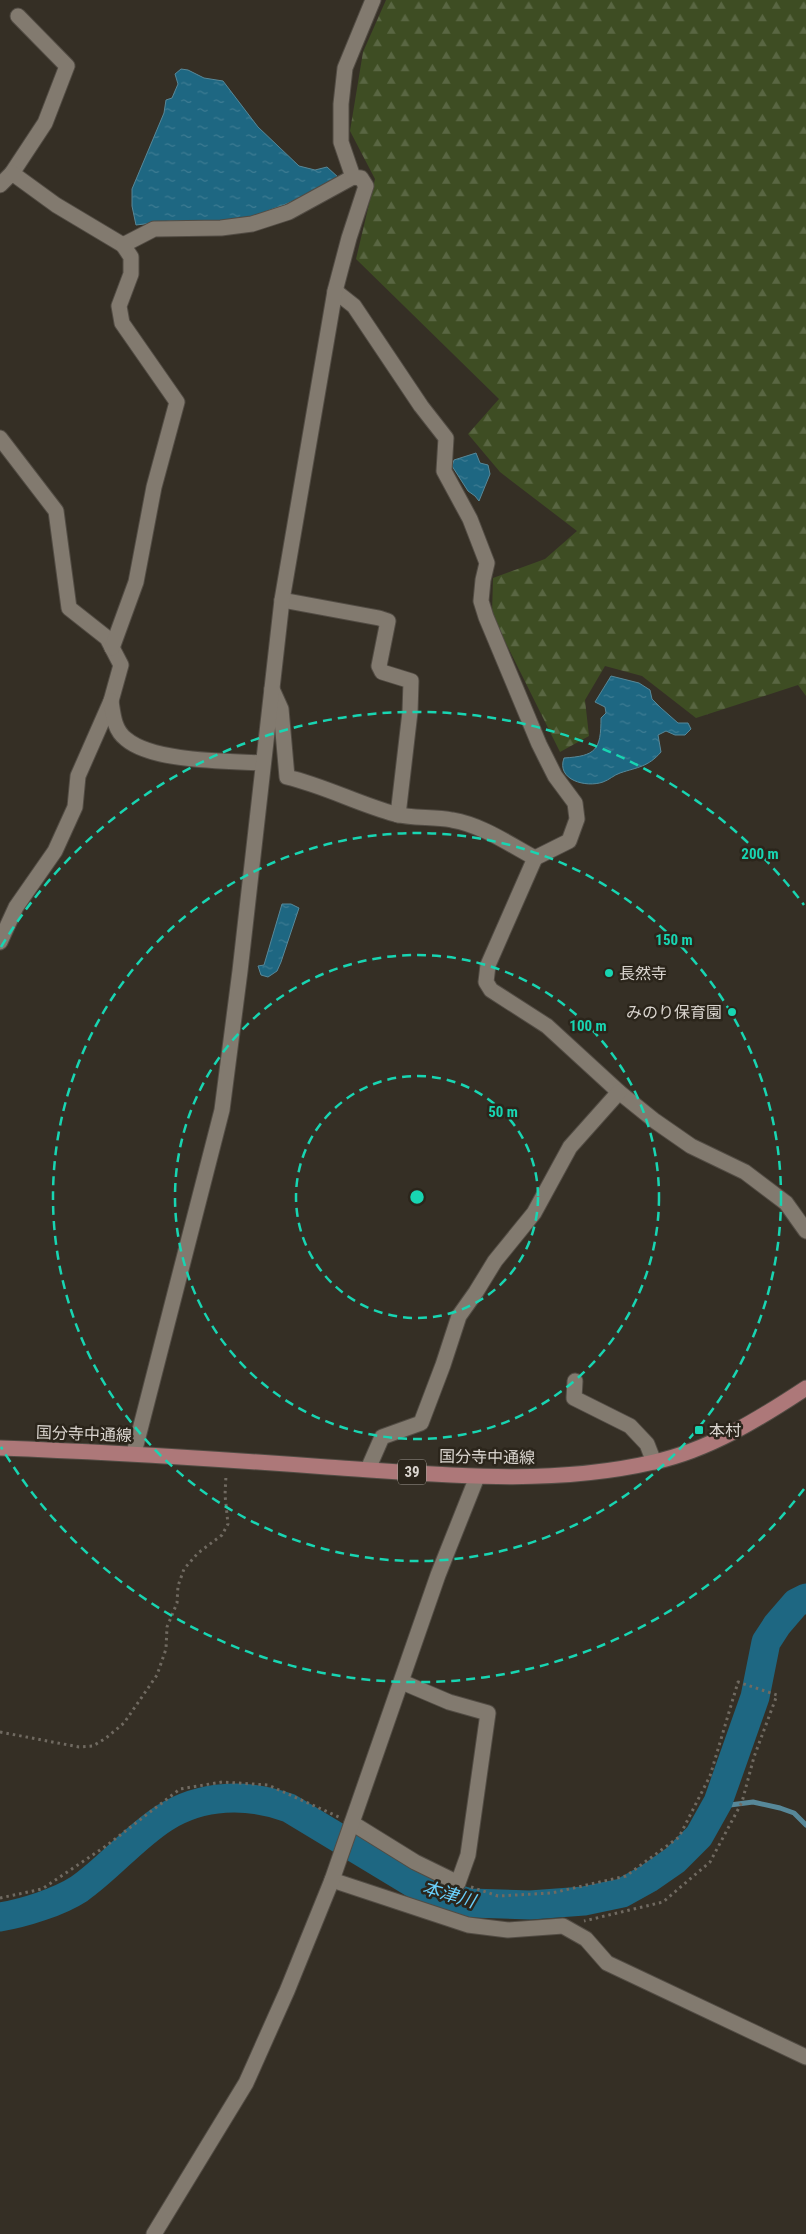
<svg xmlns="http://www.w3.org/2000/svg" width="806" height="2234" font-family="'Roboto Condensed','Noto Sans JP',sans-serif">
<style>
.forest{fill:url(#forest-firs)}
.water{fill:url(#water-ripples);stroke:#578899}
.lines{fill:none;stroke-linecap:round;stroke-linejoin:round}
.stream{stroke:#578899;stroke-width:5}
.river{stroke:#1e6782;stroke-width:29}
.street-casing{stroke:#524c44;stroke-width:17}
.primary-casing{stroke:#524c44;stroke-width:17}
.path{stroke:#706a61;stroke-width:3;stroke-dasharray:2.5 4;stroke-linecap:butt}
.street{stroke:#827a6f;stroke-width:15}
.primary{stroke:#ad7879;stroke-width:15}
.ring{fill:none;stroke:#18d5b2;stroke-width:2.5;stroke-dasharray:9 6}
.poi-dot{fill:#18d5b2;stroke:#2b251b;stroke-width:2}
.labels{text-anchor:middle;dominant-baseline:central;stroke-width:5;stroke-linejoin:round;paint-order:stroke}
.shield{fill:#2b251b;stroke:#a6a19a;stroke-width:1}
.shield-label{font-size:15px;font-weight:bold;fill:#dbd6d0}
.poi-label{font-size:16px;fill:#dbd6d0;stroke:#2b251b;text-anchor:start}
.street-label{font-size:16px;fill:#dbd6d0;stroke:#2b251b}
.water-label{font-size:18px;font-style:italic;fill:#69cef9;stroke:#2b251b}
.centre{fill:#18d5b2;stroke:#2b251b;stroke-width:2.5}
.ring-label{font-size:15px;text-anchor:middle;font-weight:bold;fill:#18d5b2;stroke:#2b251b;stroke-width:5;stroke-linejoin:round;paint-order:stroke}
</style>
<defs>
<pattern id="forest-firs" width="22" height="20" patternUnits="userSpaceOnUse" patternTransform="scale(1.25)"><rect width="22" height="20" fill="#3e4d23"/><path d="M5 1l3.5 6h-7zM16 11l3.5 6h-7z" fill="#596642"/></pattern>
<pattern id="water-ripples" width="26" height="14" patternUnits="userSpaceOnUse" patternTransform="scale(1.25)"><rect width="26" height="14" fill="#1e6782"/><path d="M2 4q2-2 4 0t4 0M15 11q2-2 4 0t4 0" fill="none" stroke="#3e7c93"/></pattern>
</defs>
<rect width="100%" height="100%" fill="#352f25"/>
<!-- forest -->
<path class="forest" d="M386 0H806V696L798 685 696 718 642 676 605 666 585 700 589 736 560 752 492 615 493 578 545 559 577 531 500 472 468 434 499 399 356 259 375 179 350 131 363 52Z"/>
<!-- water -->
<g class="water">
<path d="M181 69 188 70 204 78 223 81 258 127 299 166 315 170 327 167 339 178 307 196 249 218 220 221H170L136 225 132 206V189L164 113 166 100 172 98 178 84 175 74Z"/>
<path d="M476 453 480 463 488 465 490 474 479 501 475 496 468 491 452 466 454 460Z"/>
<path d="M611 676 639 683 650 690 652 699 661 708 678 723H688L691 729 685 735H675L666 731 658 735 661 752C648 767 638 767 620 773 614 775 609 780 603 782 586 788 556 780 564 758 596 756 601 750 601 718L606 713 605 707 595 702Z"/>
<path d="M282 904H291L299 908 281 962 277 971 268 977 261 975 258 966 264 965Z"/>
</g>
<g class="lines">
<!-- stream -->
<path class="stream" d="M718 1802 730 1805 753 1802 780 1808 794 1813 806 1825"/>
<!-- river -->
<path class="river" d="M0 1917C24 1913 59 1902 79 1889 109 1868 133 1838 164 1818 202 1794 247 1793 289 1808L423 1889 470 1903 530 1905 584 1901 622 1893 649 1878 675 1860 699 1836 718 1802 755 1697 766 1642 777 1625 796 1603 806 1598"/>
<defs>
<g id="street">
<path d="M12 173 45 123 67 66 18 16"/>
<path d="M0 185 12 173 56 205 123 245"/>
<path d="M335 291 354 306 421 406 446 438 444 471 470 519 487 563 483 580 481 601 486 617 539 744 555 776 575 803 577 819 569 841 535 858"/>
<path d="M0 438 56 511 69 608 107 638 121 665 111 701 78 776 75 807 55 851 16 907 0 942"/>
<path d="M282 600 379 618 388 621 379 666 382 672 411 681 410 712 398 815"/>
<path d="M112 648 136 582 154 487 177 402 122 323 119 306 131 274V257L123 245 154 229 221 228 252 224 289 212 353 177"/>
<path d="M272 689 281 709 287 777C325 786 358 804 395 814 413 819 434 816 452 820 482 825 509 844 535 858L488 965 486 982 491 990 547 1026 619 1092 655 1121 691 1146 745 1172 786 1203 806 1231"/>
<path d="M111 701C113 714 114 730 126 739 153 762 227 761 263 763"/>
<path d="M575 1381 574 1398 630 1426 647 1444 654 1462"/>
<path d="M134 1453 222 1110 240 971 282 600 335 291 349 238 366 186 361 178 353 177 341 142V104L345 68 373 0"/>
<path d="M368 1469 382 1437 421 1423 443 1365 459 1316 476 1292 495 1261 534 1213 570 1147 619 1092"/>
<path d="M352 1823 415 1862 458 1883 468 1855 488 1713 449 1702 402 1682"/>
<path d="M332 1880 468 1925 508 1930 563 1926 586 1939 607 1963 806 2057"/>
<path d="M154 2234 246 2083 287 1991 332 1880 438 1575 477 1477"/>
</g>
<path id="primary" d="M0 1448C109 1452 218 1459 327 1467 435 1474 547 1487 654 1462 709 1450 759 1419 806 1388"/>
</defs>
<!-- street casing -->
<use href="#street" class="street-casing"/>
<!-- primary casing -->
<use href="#primary" class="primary-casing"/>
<!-- path -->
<g class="path">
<path d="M0 1732 79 1747 93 1746 106 1738 124 1723 157 1675 166 1649 167 1627 177 1603 178 1586 184 1569 198 1553 222 1535 228 1524 225 1495 226 1475"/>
<path d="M471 1887 498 1896 552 1893 626 1876 679 1837 710 1776 738 1682 777 1695 754 1757 742 1802 710 1862 663 1902 584 1921"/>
<path d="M0 1898 42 1889 106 1846 180 1789 222 1782 268 1785 339 1817"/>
</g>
<!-- street -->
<use href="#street" class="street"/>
<!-- primary -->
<use href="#primary" class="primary"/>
</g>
<!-- distance rings -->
<g class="ring">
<circle cx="417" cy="1197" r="121"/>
<circle cx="417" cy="1197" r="242"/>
<circle cx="417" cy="1197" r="364"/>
<path d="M804 1489A485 485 0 0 1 1 1447M1 947A485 485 0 0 1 804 905"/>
</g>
<!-- markers -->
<g class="poi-dot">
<circle cx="609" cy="973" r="5"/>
<circle cx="732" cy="1012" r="5"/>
<rect x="694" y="1425" width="10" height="10" rx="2.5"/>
</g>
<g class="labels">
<!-- shield labels -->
<rect class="shield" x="398" y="1459.5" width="28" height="25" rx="4"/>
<g class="shield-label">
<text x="412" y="1472">39</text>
</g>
<!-- poi labels -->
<g class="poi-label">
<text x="619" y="973">長然寺</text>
<text x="722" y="1012" text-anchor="end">みのり保育園</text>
<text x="709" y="1430">本村</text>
</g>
<!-- street labels -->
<g class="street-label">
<text transform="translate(84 1434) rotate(2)">国分寺中通線</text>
<text transform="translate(487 1457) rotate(1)">国分寺中通線</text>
</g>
<!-- water labels -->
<g class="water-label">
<text transform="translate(449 1894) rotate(16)">本津川</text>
</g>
</g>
<circle cx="417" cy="1197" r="8" class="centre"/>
<g class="ring-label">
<text x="760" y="859">200 m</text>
<text x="674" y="945">150 m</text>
<text x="588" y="1031">100 m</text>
<text x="503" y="1117">50 m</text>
</g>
</svg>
